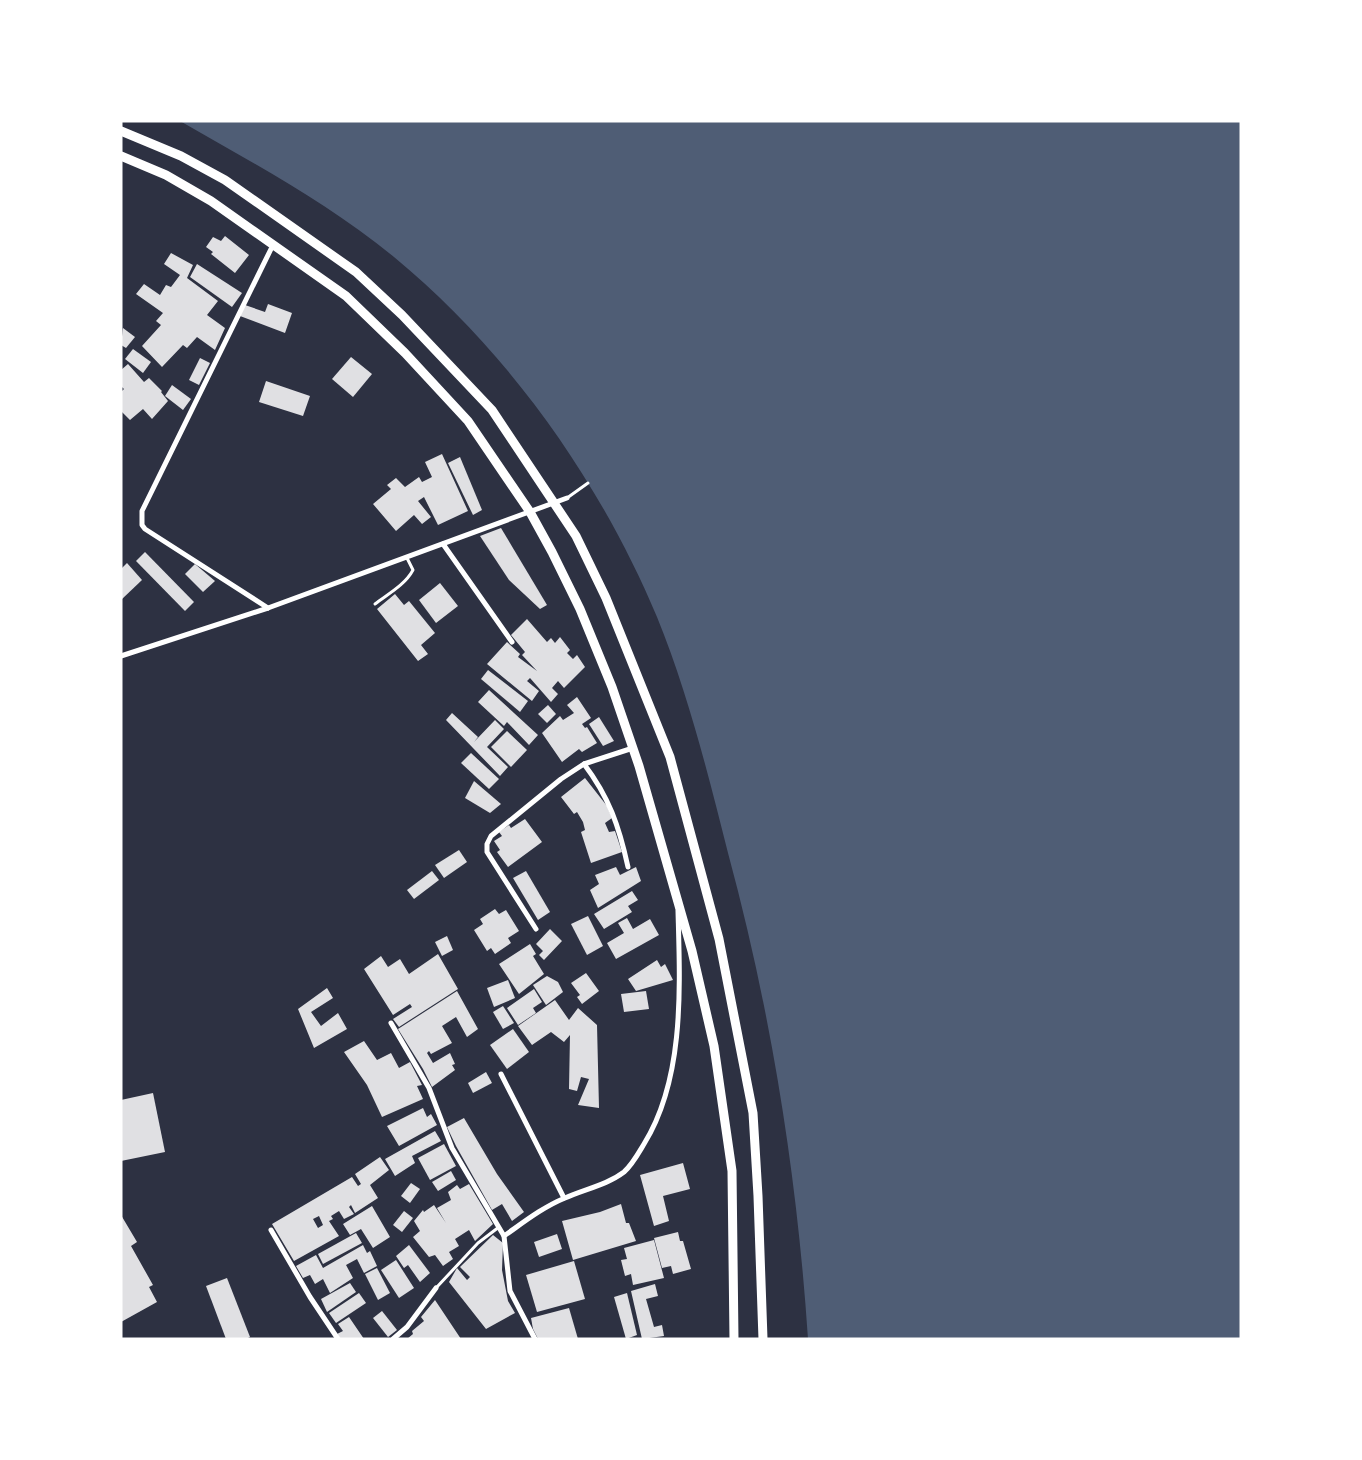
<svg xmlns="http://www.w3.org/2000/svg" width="1362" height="1460" font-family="'Roboto Condensed',sans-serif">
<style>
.water{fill:#4f5d75}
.building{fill:#e0e0e3;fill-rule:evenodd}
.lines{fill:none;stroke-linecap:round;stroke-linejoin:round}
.service{stroke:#fff;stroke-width:3}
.minor{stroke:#fff;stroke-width:5}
.secondary{stroke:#fff;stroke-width:9}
</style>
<rect width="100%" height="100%" fill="#2d3142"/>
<!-- water -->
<path class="water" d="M180 121H1241V1339H808C797 1174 771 1012 728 853 708 774 688 693 657 617 600 481 508 351 394 257 328 203 253 163 180 121Z"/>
<!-- building -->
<g class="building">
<path d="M225 236 249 255 235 273 211 254 213 252 206 247 213 237 221 241Z"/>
<path d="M171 253 193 265 187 278 218 301 207 315 225 328 215 350 197 337 187 348 183 345 162 367 142 346 161 325 156 321 163 313 136 294 144 284 160 295 166 285 171 287 180 275 164 264Z"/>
<path d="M197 264 242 293 232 307 190 277Z"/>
<path d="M268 304 292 313 285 333 240 316 245 305 265 312Z"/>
<path d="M123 328 135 337 126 348 121 345Z"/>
<path d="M133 349 151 362 143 373 125 359Z"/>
<path d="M351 357 372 374 353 397 332 379Z"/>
<path d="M200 358 210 363 199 385 189 380Z"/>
<path d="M128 364 144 382 149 378 162 391 161 392 168 401 152 419 143 409 130 420 121 411V392L124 389 121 386V370Z"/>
<path d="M266 381 310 396 303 416 259 402Z"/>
<path d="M172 385 191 399 183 410 165 396Z"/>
<path d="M442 454 468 511 438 525 424 497 418 501 431 517 422 524 414 515 396 531 373 504 391 489 387 485 396 478 405 487 419 477 422 482 432 477 425 462Z"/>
<path d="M460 457 482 510 473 515 448 463Z"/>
<path d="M501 528 547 605 540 609 509 580 480 536Z"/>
<path d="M145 552 194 602 185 611 136 561Z"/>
<path d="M127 563 142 580 121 600V569Z"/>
<path d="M195 564 215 581 203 592 185 574Z"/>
<path d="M440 583 458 606 436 623 419 600Z"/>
<path d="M395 594 404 605 409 601 435 633 421 645 428 654 418 661 377 609Z"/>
<path d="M527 619 547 642 551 638 555 643 560 637 570 650 567 653 573 659 577 655 585 667 564 688 558 681 552 688 558 694 551 702 530 678 527 681 539 691 532 701 487 664 507 642 520 654 518 657 537 671 522 655 525 652 511 635Z"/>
<path d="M488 670 528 701 520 712 481 679Z"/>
<path d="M489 690 538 735 529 745 507 722 504 726 478 702Z"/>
<path d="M577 697 591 718 582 724 585 728 587 727 597 743 582 752 579 749 562 762 542 733 560 716 563 720 574 713 567 705Z"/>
<path d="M548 705 556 714 547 723 538 714Z"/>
<path d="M452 713 478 737 474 742 495 720 504 729 487 747 508 767 500 776 446 720Z"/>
<path d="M599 717 614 741 603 746 589 724Z"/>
<path d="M507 731 527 750 511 767 491 747Z"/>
<path d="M471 753 499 779 489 789 461 763Z"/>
<path d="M585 778 607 806 612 818 605 823 609 832 615 831 622 852 591 863 581 832 585 830 583 822 577 812 574 814 561 797Z"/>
<path d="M474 781 501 804 490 813 465 798Z"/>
<path d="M525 819 542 842 508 867 497 852 500 850 494 841 502 836 499 832 509 825 511 828Z"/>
<path d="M459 850 467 862 444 878 435 865Z"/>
<path d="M616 867 620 875 636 867 641 881 598 908 590 890 599 884 595 875Z"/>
<path d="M432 871 439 880 414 899 407 890Z"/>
<path d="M526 871 550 912 538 920 513 878Z"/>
<path d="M632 891 638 900 628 906 632 912 604 929 594 914Z"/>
<path d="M495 909 499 914 506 910 519 931 508 938 511 943 495 954 491 948 487 951 474 930 483 924 480 919Z"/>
<path d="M588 916 603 946 587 955 571 924Z"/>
<path d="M627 918 633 929 650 919 659 935 616 959 607 943 624 933 618 923Z"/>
<path d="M550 929 562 941 544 960 539 955 543 951 536 944Z"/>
<path d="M447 936 453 950 442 956 435 942Z"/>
<path d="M530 944 536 954 533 956 544 974 519 994 499 964Z"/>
<path d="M438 954 458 989 399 1027 393 1019 412 1007 410 1004 393 1015 364 969 381 956 388 967 400 959 409 974Z"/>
<path d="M657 960 661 967 665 964 673 980 636 991 628 979Z"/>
<path d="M586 973 599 991 582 1004 577 997 580 995 571 983Z"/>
<path d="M547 976 558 982 563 992 546 1005 533 985Z"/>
<path d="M508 980 515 998 494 1007 487 988Z"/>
<path d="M327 988 333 998 311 1012 321 1026 338 1013 347 1029 314 1048 298 1009Z"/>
<path d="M534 989 542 1002 533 1008 536 1013 518 1025 507 1008Z"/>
<path d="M457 991 478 1029 467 1037 456 1017 442 1026 452 1043 431 1054 429 1051 427 1053 433 1063 450 1053 455 1064 452 1065 455 1070 432 1087 423 1069 398 1029Z"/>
<path d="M646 991 649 1009 624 1012 621 994Z"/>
<path d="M555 1000 569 1020 578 1008 597 1025 599 1108 578 1105 589 1079 581 1077 577 1091 569 1089 570 1035 564 1042 551 1032 532 1045 518 1026Z"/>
<path d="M503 1006 514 1023 503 1029 493 1012Z"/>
<path d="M513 1029 529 1052 507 1069 490 1045Z"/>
<path d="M364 1041 377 1060 391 1053 399 1068 410 1062 422 1085 417 1086 423 1099 382 1117 367 1085 344 1052Z"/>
<path d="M486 1072 492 1083 473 1093 468 1083Z"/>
<path d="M153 1093 165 1152 121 1161V1100Z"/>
<path d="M423 1108 427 1117 431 1114 437 1125 399 1146 387 1126Z"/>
<path d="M464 1118 497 1174 524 1212 512 1221 502 1204 492 1210 456 1146 447 1127Z"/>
<path d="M435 1131 441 1141 412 1156 415 1163 395 1176 385 1159Z"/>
<path d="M444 1144 456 1166 430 1180 418 1158Z"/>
<path d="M380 1157 389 1170 370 1185 378 1198 355 1213 351 1205 349 1207 354 1214 344 1219 339 1211 331 1216 333 1219 329 1221 339 1236 294 1261 272 1224 352 1177 358 1186 361 1184 355 1174ZM319 1216 323 1225 318 1228 313 1219Z"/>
<path d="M683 1163 690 1189 663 1196 669 1221 654 1226 640 1175Z"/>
<path d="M451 1171 456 1180 438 1191 432 1182Z"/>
<path d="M411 1183 420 1189 410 1203 401 1196Z"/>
<path d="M469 1184 493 1224 475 1241 469 1230 455 1239 459 1246 449 1252 453 1259 443 1266 435 1255 429 1257 413 1237 420 1231 414 1221 423 1210 424 1212 434 1205 446 1223 437 1208 451 1200 448 1192 457 1185 460 1189Z"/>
<path d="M621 1204 626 1223H629L636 1241 573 1260 562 1221 600 1212Z"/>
<path d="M372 1206 390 1237 373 1248 361 1229 350 1235 343 1224Z"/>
<path d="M404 1211 413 1218 402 1232 393 1225Z"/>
<path d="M121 1215 137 1242 131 1246 153 1285 149 1287 157 1302 121 1322Z"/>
<path d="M678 1232 680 1241H683L691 1269 673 1274 671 1266 662 1268 654 1238Z"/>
<path d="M356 1233 362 1243 323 1264 318 1254Z"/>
<path d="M557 1234 562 1249 539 1257 534 1242Z"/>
<path d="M493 1235 503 1243 502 1270 508 1301 515 1313 486 1329 449 1282 457 1268 467 1280 470 1277 460 1267Z"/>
<path d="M654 1240 664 1278 633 1285 631 1274 625 1276 621 1260 627 1259 624 1248Z"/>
<path d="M363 1245 367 1253 370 1251 377 1266 364 1273 357 1259 346 1265 353 1278 330 1293 323 1279 315 1284 310 1275 303 1278 296 1266 316 1255 323 1268Z"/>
<path d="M409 1245 430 1273 420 1282 408 1265 404 1268 396 1256Z"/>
<path d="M396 1260 414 1288 399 1298 381 1270Z"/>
<path d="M574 1261 585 1299 537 1312 526 1275Z"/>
<path d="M377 1268 390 1293 378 1300 365 1274Z"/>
<path d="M227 1278 250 1337 246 1339H226L206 1286Z"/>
<path d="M350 1283 356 1292 327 1312 321 1299Z"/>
<path d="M655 1284 658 1296 646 1299 654 1327 662 1325 664 1336 642 1339 631 1291Z"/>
<path d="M359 1293 366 1303 336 1323 329 1313Z"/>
<path d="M627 1293 637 1335 626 1339 614 1297Z"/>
<path d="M435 1300 461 1339H407L413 1334 412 1331 424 1321 421 1317Z"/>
<path d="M569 1308 578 1339H538L533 1329 531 1318Z"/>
<path d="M382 1311 397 1330 388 1337 373 1318Z"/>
<path d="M349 1317 364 1339H340L337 1334 343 1331 338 1324Z"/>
</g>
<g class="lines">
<!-- service -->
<g class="service">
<path d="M567 498 588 483"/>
<path d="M375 604C388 594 405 585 413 570L407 558"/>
<path d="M436 1288 478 1243 499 1227"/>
</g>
<!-- minor -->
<g class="minor">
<path d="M443 544 512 642"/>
<path d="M268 608 145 529 142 525V511L271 249"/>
<path d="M121 656 268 608 567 498"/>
<path d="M584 764C609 797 619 826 628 867"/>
<path d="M536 929 487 852V844L491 836 561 779 584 764 633 748"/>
<path d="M391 1023 429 1088 452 1148 504 1236"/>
<path d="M501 1074 564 1198"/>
<path d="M271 1230 310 1297 338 1339"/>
<path d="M393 1339 407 1327 436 1288"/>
<path d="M535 1339 510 1291 504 1236C524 1222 543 1207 565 1198 585 1189 607 1185 624 1172 632 1165 638 1154 644 1144 685 1078 680 986 678 911"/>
</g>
<!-- secondary -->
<g class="secondary">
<path d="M121 131 181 156 225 180 356 272 402 315 492 410 576 536 606 598 670 757 719 939 753 1113 758 1196 763 1339"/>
<path d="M121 156 166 175 211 201 346 296 405 353 468 421 530 512 552 552 580 609 612 687 639 766 692 951 714 1046 732 1171 734 1339"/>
</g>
</g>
<!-- border -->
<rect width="1362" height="1460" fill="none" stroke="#ffffff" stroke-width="245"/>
</svg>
